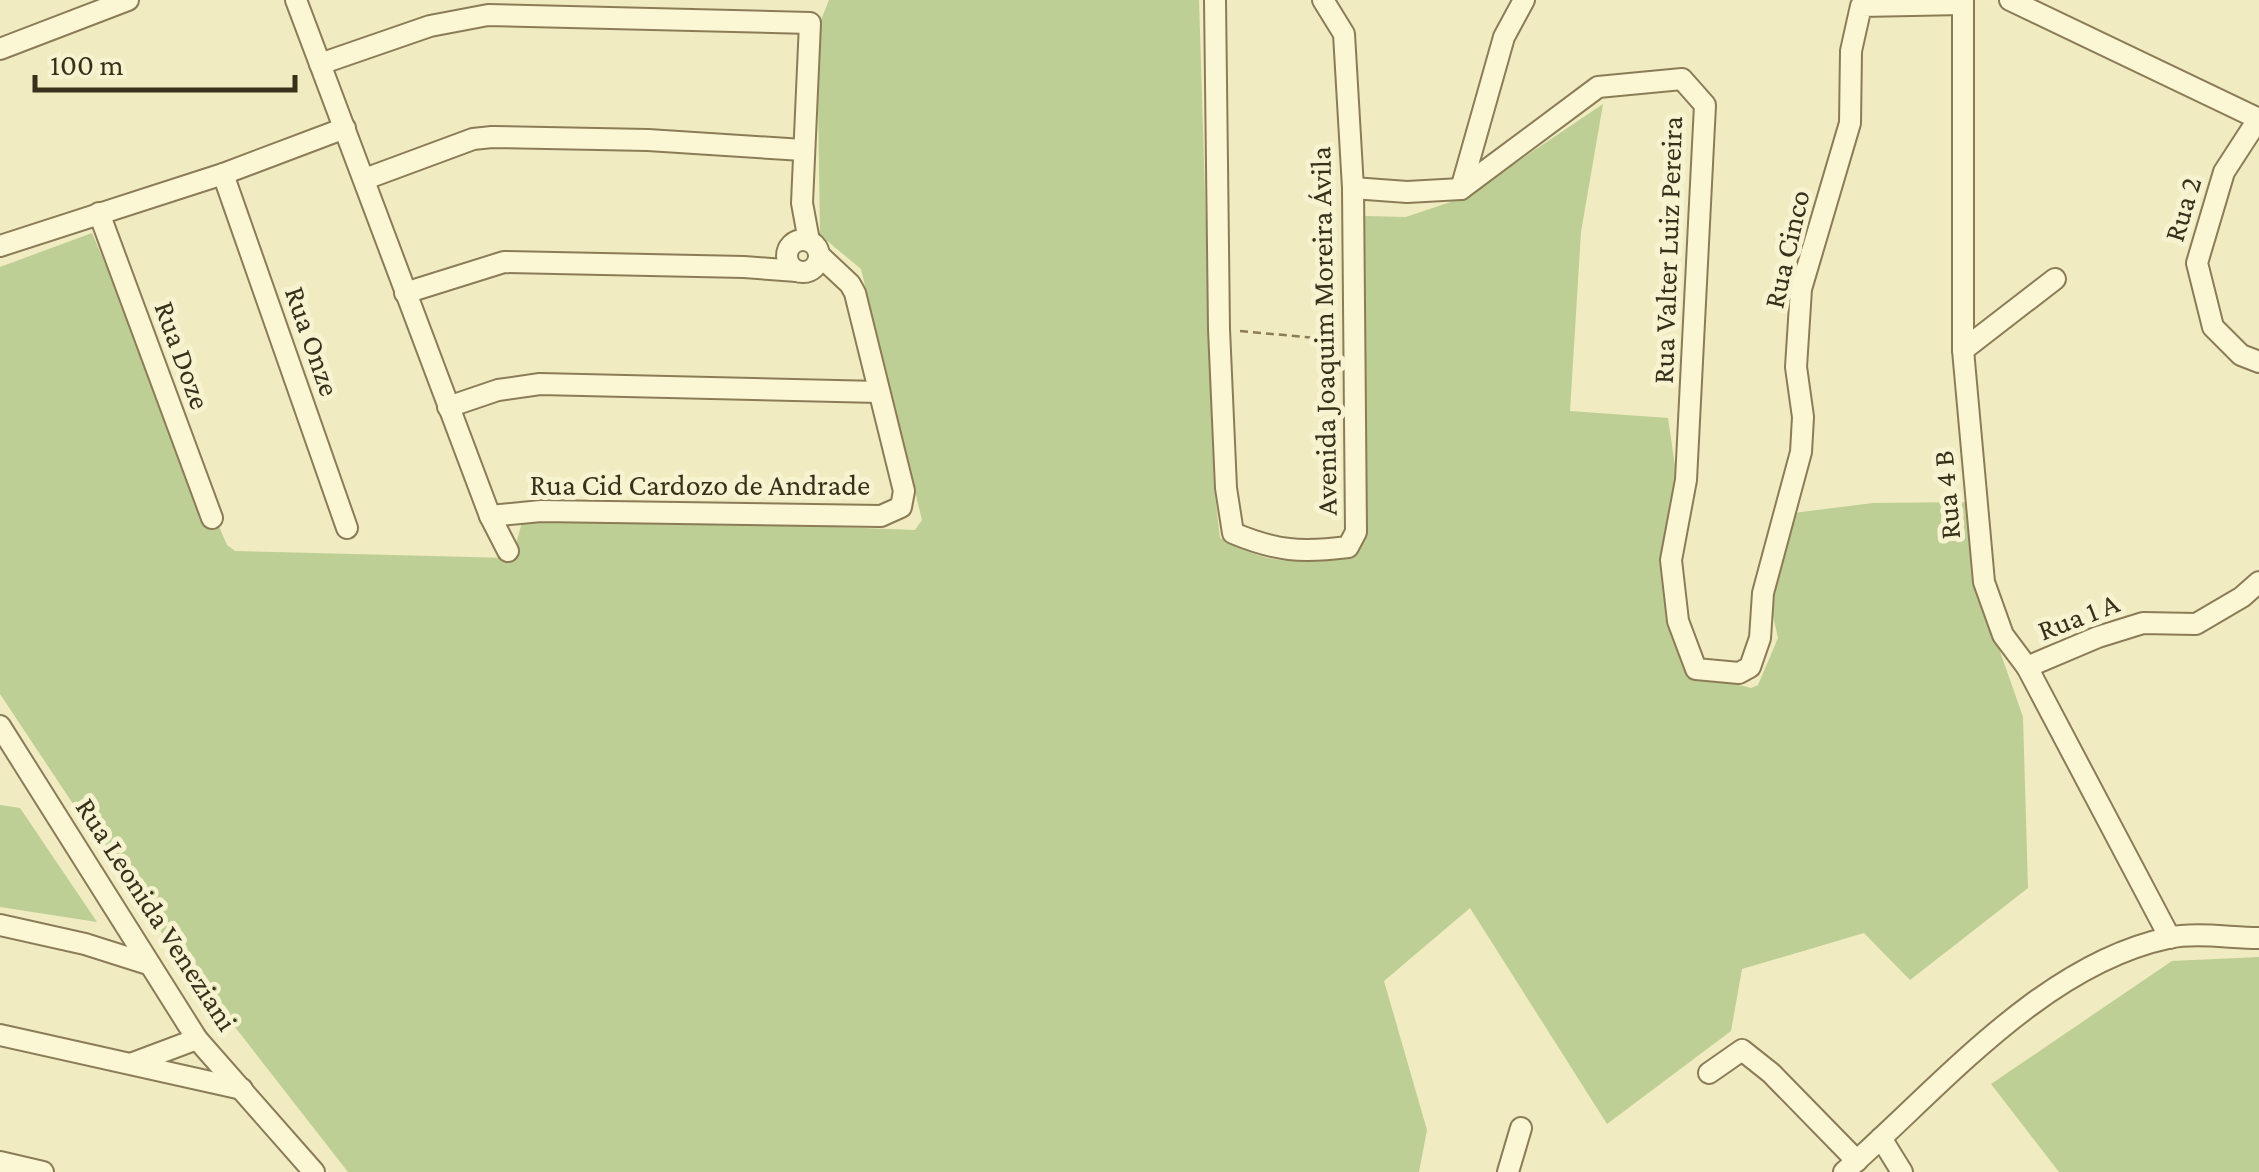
<svg xmlns="http://www.w3.org/2000/svg" width="2259" height="1172" font-family="'Crimson Pro',serif">
<style>
.green{fill:#bdcf94}
.lines{fill:none;stroke-linecap:round;stroke-linejoin:round}
.minor-casing{stroke:#8b7c57;stroke-width:24}
.path{stroke:#8b7c57;stroke-width:2.5;stroke-dasharray:8 5;stroke-linecap:butt}
.minor{stroke:#fbf6d4;stroke-width:20}
.labels{text-anchor:middle;dominant-baseline:central;stroke-width:10;stroke-linejoin:round;paint-order:stroke}
.street-label{font-size:30px;fill:#39301c;stroke:#f7f3d0}
</style>
<rect width="100%" height="100%" fill="#f0ebc0"/>
<!-- green -->
<g class="green">
<path d="M829 0H1199L1214 485 1220 538C1274 567 1295 564 1353 554L1366 532 1365 216 1406 217 1465 197 1603 104 1581 232 1570 411 1668 418 1677 480 1662 563 1687 672 1751 688 1758 685 1778 638 1768 594 1793 513 1873 503 1970 502 1996 640 2023 717 2028 888 1910 980 1864 933 1742 969 1731 1031 1607 1124 1470 908 1384 981 1427 1130 1419 1172H348L143 909 0 694V267L92 233 227 545 235 551 512 558 524 515 915 530 922 520 861 269 820 235 817 30Z"/>
<path d="M0 805 20 808 97 922 0 907Z"/>
<path d="M2259 957V1172H2059L1991 1084 2172 961Z"/>
</g>
<g class="lines">
<defs>
<g id="minor">
<path d="M296 0 490 516 508 551"/>
<path d="M1215 0 1219 329 1226 488 1233 533C1276 551 1301 553 1348 547L1356 532 1353 188 1344 34 1323 0"/>
<path d="M1963 0V350L1984 582 2003 635 2027 667 2170 938"/>
<path d="M2010 0 2259 119"/>
<path d="M0 49 128 0"/>
<path d="M320 64 430 26 488 15 810 23 802 203 809 241"/>
<path d="M2259 118 2224 172 2197 263 2213 327 2241 355 2259 362"/>
<path d="M223 174 347 528"/>
<path d="M365 179 473 139 492 137 648 140 803 150"/>
<path d="M1353 188 1407 192 1461 189 1598 87 1682 79 1705 105 1686 480 1671 560 1678 621 1696 669 1739 673 1750 667 1760 638 1763 593 1801 452 1803 417 1796 367 1801 289 1850 123 1851 51 1861 6 1963 4"/>
<path d="M1461 189 1504 37 1524 0"/>
<path d="M99 213 212 518"/>
<circle cx="803" cy="256" r="16"/>
<path d="M0 246 223 174 345 128"/>
<path d="M405 293 504 262 744 267 797 271"/>
<path d="M1963 350 2055 279"/>
<path d="M448 407 498 390 540 384 879 392"/>
<path d="M490 516 541 511 881 516 901 507 904 491 855 293 850 284 819 255"/>
<path d="M2027 667 2098 637 2143 623 2196 624 2242 597 2259 582"/>
<path d="M0 726 197 1039 314 1172"/>
<path d="M0 925 85 944 148 964"/>
<path d="M0 1035 242 1089"/>
<path d="M133 1063 197 1039"/>
<path d="M1709 1073 1742 1050 1771 1073 1857 1161"/>
<path d="M1881 1138 1902 1172"/>
<path d="M0 1162 43 1172"/>
<path d="M1508 1172 1521 1128"/>
<path d="M1844 1172C1938 1090 2041 965 2168 938 2196 932 2230 938 2259 938"/>
</g>
</defs>
<!-- minor casing -->
<use href="#minor" class="minor-casing"/>
<!-- path -->
<path class="path" d="M1240 331 1337 340"/>
<!-- minor -->
<use href="#minor" class="minor"/>
</g>
<g class="labels">
<!-- street labels -->
<g class="street-label">
<text transform="translate(2182 209) rotate(-73)">Rua 2</text>
<text transform="translate(1786 249) rotate(-77)">Rua Cinco</text>
<text transform="translate(1667 250) rotate(-88)">Rua Valter Luiz Pereira</text>
<text transform="translate(1323 331) rotate(-91)">Avenida Joaquim Moreira Ávila</text>
<text transform="translate(313 341) rotate(71)">Rua Onze</text>
<text transform="translate(183 355) rotate(70)">Rua Doze</text>
<text x="700" y="484">Rua Cid Cardozo de Andrade</text>
<text transform="translate(1946 495) rotate(-95)">Rua 4 B</text>
<text transform="translate(2078 616) rotate(-21)">Rua 1 A</text>
<text transform="translate(157 914) rotate(57)">Rua Leonida Veneziani</text>
</g>
</g>
<!-- scale -->
<path d="M35 75v15h260v-15" fill="none" stroke="#39301c" stroke-width="5"/>
<text x="50" y="75" font-size="30" fill="#39301c" stroke="#f7f3d0" stroke-width="8" paint-order="stroke">100 m</text>
</svg>
